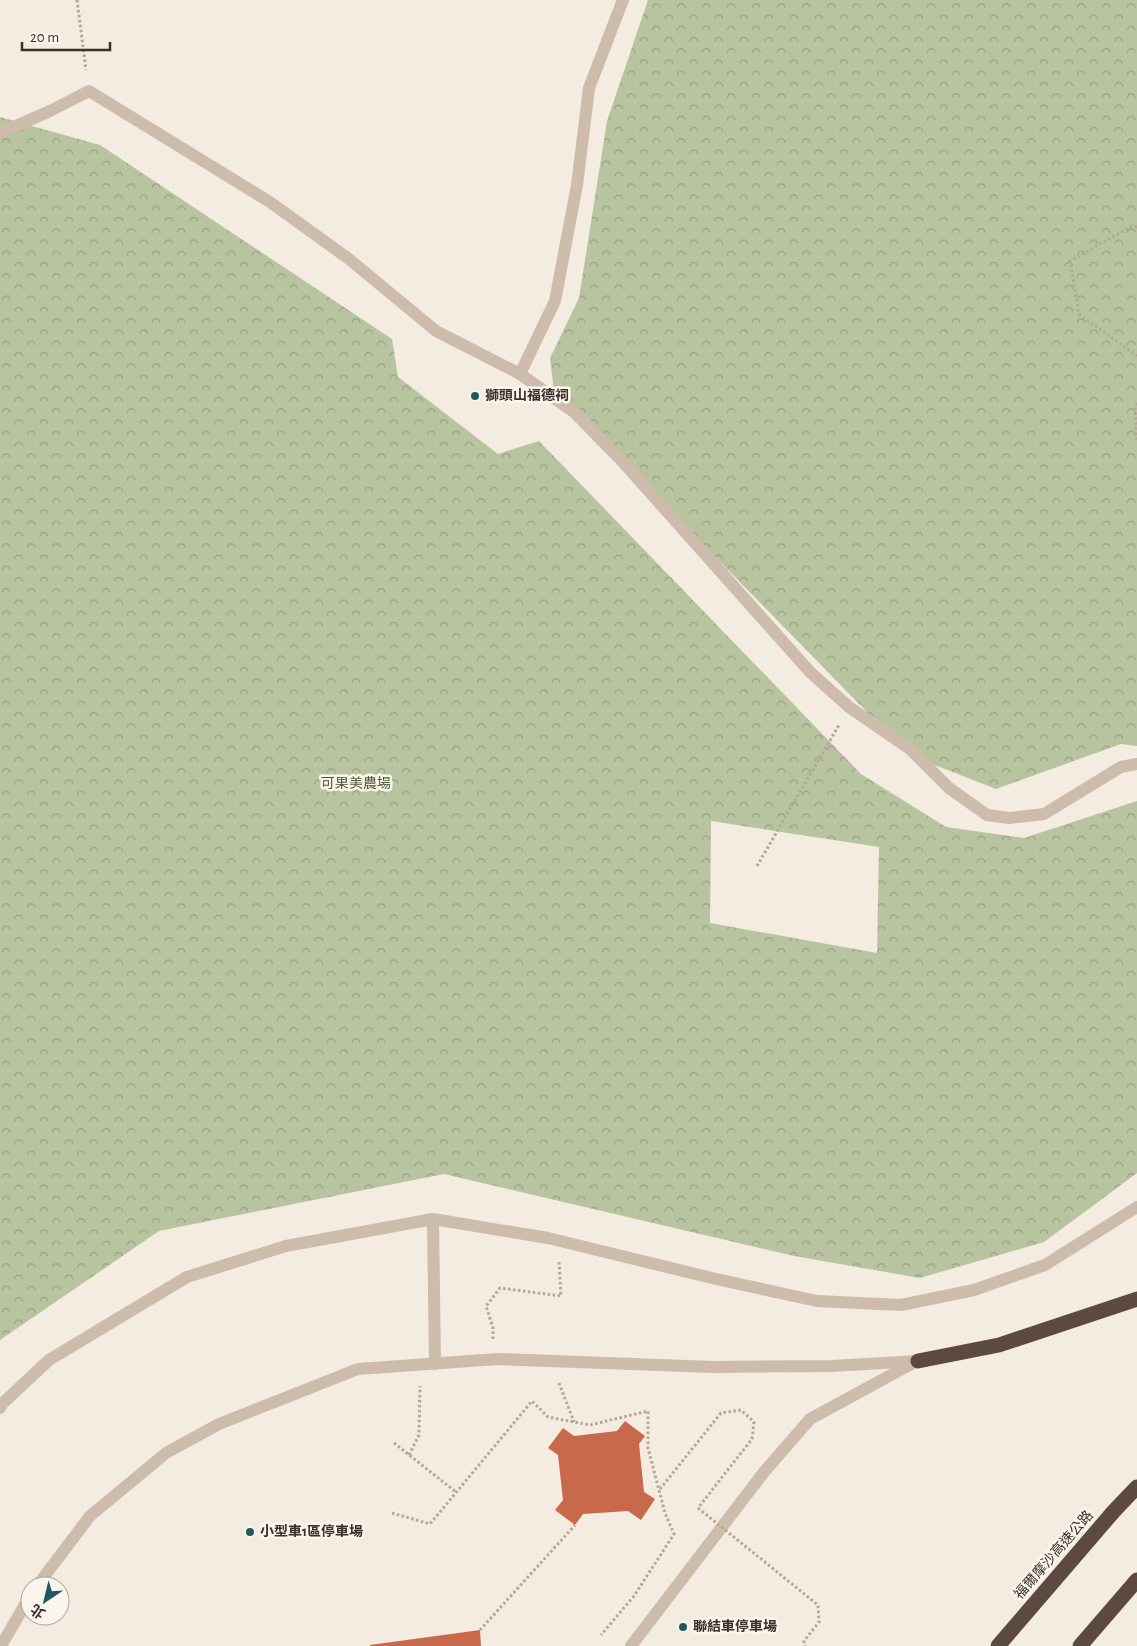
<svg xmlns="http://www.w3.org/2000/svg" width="1137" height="1646" font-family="'Alegreya Sans','Noto Sans TC',sans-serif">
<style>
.forest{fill:url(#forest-crowns);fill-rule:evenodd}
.building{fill:#c8694b}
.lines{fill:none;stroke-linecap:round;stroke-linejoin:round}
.path{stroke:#b9a596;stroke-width:3;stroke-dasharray:2.5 2.5;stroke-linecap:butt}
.minor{stroke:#cdbbac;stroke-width:12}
.highway{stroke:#5c4a42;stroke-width:15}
.path-bridge{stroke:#b9a596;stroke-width:3;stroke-dasharray:2.5 2.5;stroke-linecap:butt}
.poi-dot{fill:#1f5a5e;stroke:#fbf5ee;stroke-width:2}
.labels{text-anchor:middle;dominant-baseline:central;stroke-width:5;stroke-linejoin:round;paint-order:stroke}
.poi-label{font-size:14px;font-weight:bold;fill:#3b302b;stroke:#fbf5ee;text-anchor:start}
.park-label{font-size:14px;fill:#4a5a2e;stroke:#fbf5ee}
.street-label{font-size:14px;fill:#3b302b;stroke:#fbf5ee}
</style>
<defs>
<pattern id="forest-crowns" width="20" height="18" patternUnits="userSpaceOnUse" patternTransform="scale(1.25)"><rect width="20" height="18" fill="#b8c4a0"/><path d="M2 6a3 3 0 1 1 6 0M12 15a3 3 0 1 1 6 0" fill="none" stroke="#97a083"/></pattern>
</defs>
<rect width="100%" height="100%" fill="#f4ebe1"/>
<!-- forest -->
<g class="forest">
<path d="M648 0H1137V746L1121 744 996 789 909 755 554 392 550 358 579 298 607 121Z"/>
<path d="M0 117 100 145 392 339 398 377 498 454 539 441 861 774 946 827 1024 838 1137 801V1173L1044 1242 920 1278 794 1256 444 1174 159 1231 0 1340ZM711 821 879 847 877 953 710 923Z"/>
</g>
<!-- building -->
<g class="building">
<path d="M625 1421 645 1436 639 1444 644 1492 655 1499 641 1520 628 1511 583 1514 575 1525 555 1510 563 1500 558 1455 548 1448 563 1428 574 1436 617 1431Z"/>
<path d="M480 1630 481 1646H370V1645Z"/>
</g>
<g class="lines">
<!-- path -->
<g class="path">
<path d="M77 0 86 70"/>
<path d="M1137 227 1132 226 1070 261 1079 314 1137 356"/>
<path d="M1137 403 1135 406 1137 442"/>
<path d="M757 866 839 725"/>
<path d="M493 1339V1328L486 1306 500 1288 561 1296 559 1261"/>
<path d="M559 1383 574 1422"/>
<path d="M394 1443 456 1492"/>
<path d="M409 1455 419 1435 420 1386"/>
<path d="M660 1489 721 1413 741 1410 754 1422 752 1439 698 1508"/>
<path d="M392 1513 430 1524 532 1401 548 1417 590 1425 648 1411V1448L665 1513 674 1534 634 1596 601 1635"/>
<path d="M480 1630 575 1525"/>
</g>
<!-- minor -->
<g class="minor">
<path d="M0 133 50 111 89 91 270 202 349 259 436 331 520 374 574 412 622 461 810 672 849 707 910 749 949 788 987 815 1009 818 1044 814 1121 767 1137 764"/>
<path d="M520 374 555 301 577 185 589 88 623 0"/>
<path d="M433 1219 435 1364"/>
<path d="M0 1408 3 1403 49 1360 187 1277 286 1246 433 1219 548 1238 716 1279 817 1301 901 1305 974 1290 1045 1265 1137 1207"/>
<path d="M37 1586 90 1516 166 1453 219 1424 358 1369 498 1359 713 1367 831 1366 918 1361"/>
<path d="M1 1646 30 1596"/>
<path d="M631 1646 764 1472 810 1419 913 1363"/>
</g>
<!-- highway -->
<g class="highway">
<path d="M918 1361 999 1345 1137 1299"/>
<path d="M998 1646 1114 1511 1137 1487"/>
<path d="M1080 1646 1137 1580"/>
</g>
<!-- path-bridge -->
<path class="path-bridge" d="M698 1508 818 1605 819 1622 804 1641 805 1646"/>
</g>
<!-- markers -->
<g class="poi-dot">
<circle cx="475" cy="396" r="5"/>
<circle cx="250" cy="1532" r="5"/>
<circle cx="683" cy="1627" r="5"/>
</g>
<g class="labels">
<!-- poi labels -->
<g class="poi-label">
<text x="485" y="396">獅頭山福德祠</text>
<text x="260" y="1532">小型車1區停車場</text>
<text x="693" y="1627">聯結車停車場</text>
</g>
<!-- park labels -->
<g class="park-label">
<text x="356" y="784">可果美農場</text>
</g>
<!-- street labels -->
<g class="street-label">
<text transform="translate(1054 1555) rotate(-49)">福爾摩沙高速公路</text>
</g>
</g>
<!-- north arrow -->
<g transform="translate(45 1601) rotate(215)"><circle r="24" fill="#fbf5ee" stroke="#aea6a0"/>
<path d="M0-4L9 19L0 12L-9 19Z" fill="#1f5a5e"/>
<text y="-8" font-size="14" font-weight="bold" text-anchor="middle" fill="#3b302b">北</text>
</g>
<!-- scale -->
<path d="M22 42v8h88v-8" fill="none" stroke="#3b302b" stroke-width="2.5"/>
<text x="30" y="42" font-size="15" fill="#3b302b" stroke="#fbf5ee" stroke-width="4" paint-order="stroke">20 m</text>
</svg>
